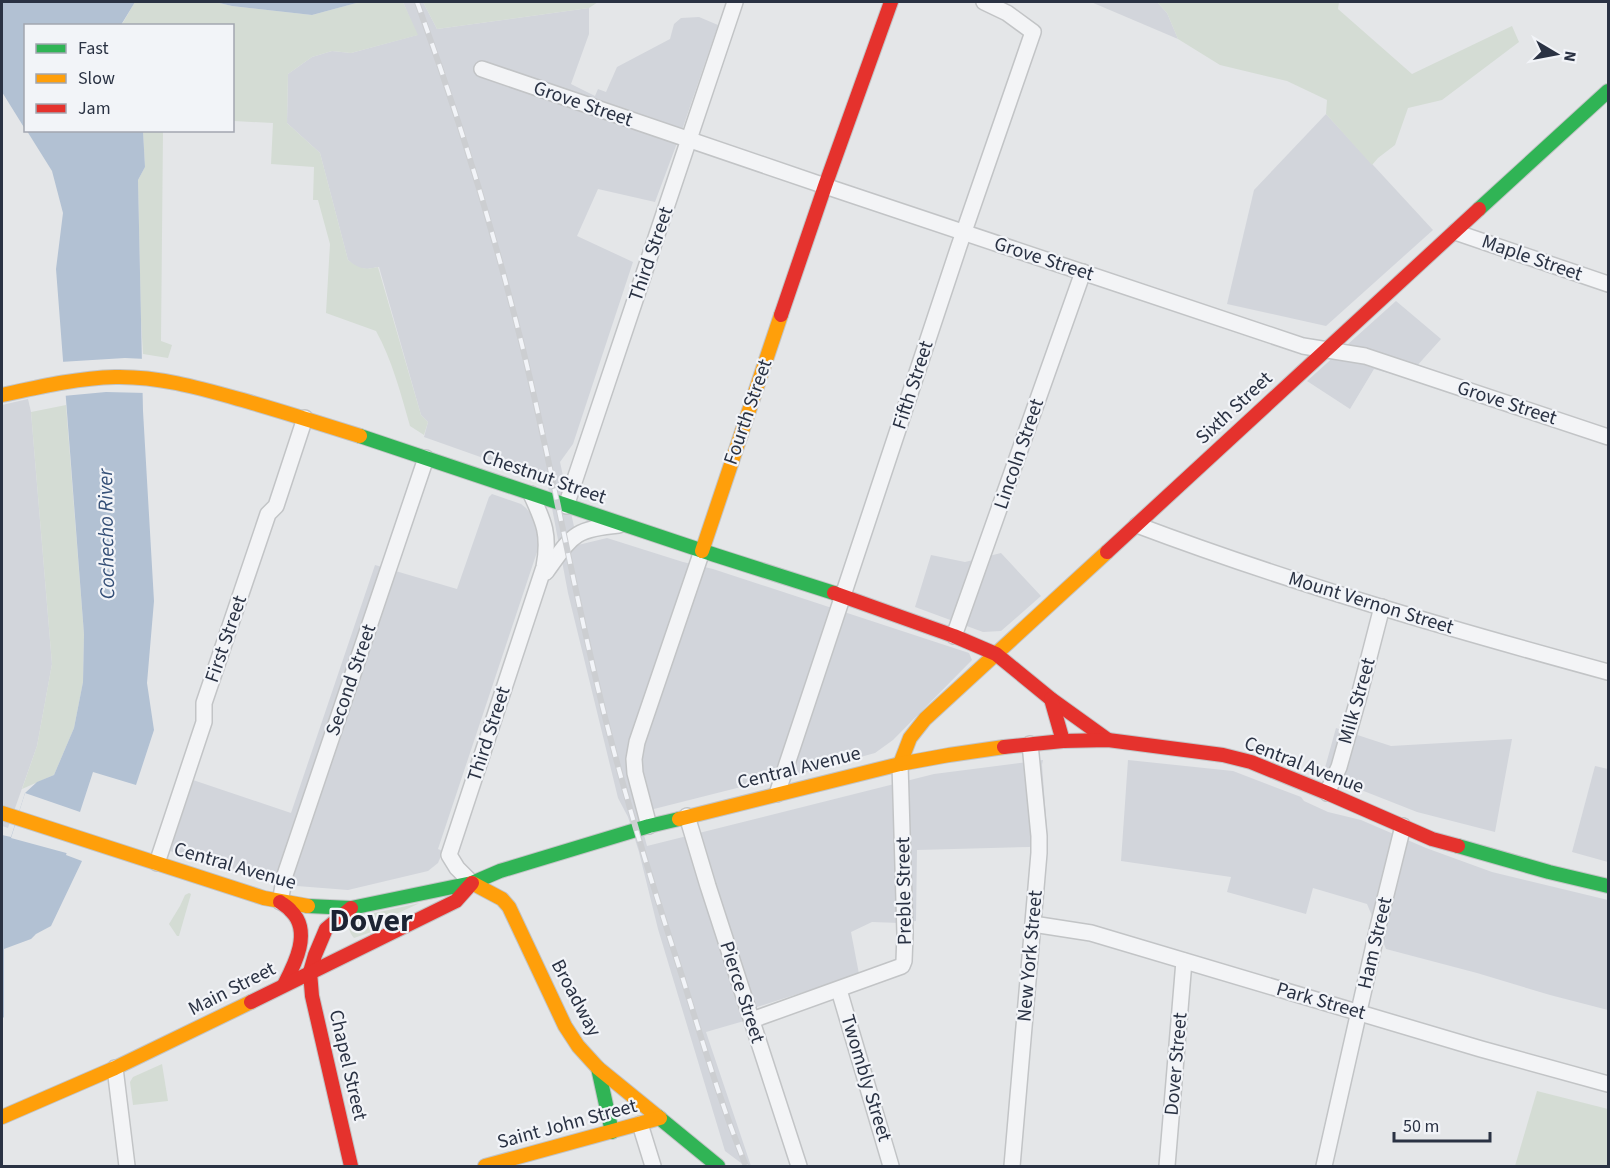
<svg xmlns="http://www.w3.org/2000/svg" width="1610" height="1168" font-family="'Source Sans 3',sans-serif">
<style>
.built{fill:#d2d5db}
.green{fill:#d4dcd4}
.water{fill:#b2c1d3}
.pier{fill:#e4e6e8}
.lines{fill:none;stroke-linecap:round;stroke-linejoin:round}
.street-casing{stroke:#c2c4c6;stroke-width:18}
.fast-casing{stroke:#c2c4c6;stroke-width:16}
.slow-casing{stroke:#c2c4c6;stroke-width:16}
.jam-casing{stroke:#c2c4c6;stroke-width:16}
.street{stroke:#f3f4f6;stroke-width:15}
.fast{stroke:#30b455;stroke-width:14}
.slow{stroke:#ff9f0a;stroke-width:14}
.jam{stroke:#e5322d;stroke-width:14}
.rail-casing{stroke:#ccced1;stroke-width:6}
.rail{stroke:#f2f4f8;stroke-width:4;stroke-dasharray:11;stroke-linecap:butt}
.labels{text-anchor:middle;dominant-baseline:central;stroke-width:4.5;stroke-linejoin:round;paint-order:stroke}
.street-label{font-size:20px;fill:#2a3243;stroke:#f2f4f8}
.water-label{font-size:21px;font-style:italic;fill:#344f77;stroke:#f2f4f8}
.town-label{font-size:32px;font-weight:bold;fill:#1c2333;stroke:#f2f4f8}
</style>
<rect width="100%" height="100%" fill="#e4e6e8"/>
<!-- built -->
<g class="built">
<path d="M403 2H423L437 29 589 8V34L571 84 595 96 598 89 606 92 617 67 670 39 674 24 681 18 699 17 718 25 683 127 655 202 598 189 577 236 633 262 573 444 560 462 578 545 607 538 683 562 713 569 969 653 972 660 893 740 875 753 806 772 737 788 638 813 647 846 934 774 1043 760 1042 765 1048 844 1029 847 917 850 916 921 900 923 872 922 851 932 859 974 757 1007 744 1021 706 1032 751 1166H745L725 1151 658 929 639 852 628 817 618 798 568 593 546 476 537 477 424 437 428 422 421 415 379 267 367 269 357 268 348 260 320 153 287 123 288 74 312 57 332 51 351 53 417 35Z"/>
<path d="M1091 2H1157L1167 13 1178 39Z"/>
<path d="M1326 114 1433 230 1326 326 1227 304 1254 190Z"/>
<path d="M1396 301 1441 339 1406 378 1374 369 1350 409 1307 381Z"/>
<path d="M28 399 31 412 52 664 37 746 8 828 2 826V405Z"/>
<path d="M492 494 521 504 526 508 535 519 538 526 540 541 538 549 438 849 443 851 438 863 428 871 348 890 297 886 170 851 193 780 291 813 375 565 457 589 489 497Z"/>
<path d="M1001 553 1041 596 1001 631 983 632 915 607 931 555 965 562Z"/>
<path d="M1336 728 1391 746 1512 739 1495 832 1417 812 1323 775Z"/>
<path d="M1128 760 1233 771 1301 797 1304 801 1328 812 1361 820 1426 848 1492 872 1608 900V1010L1550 995 1477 973 1386 949 1367 904 1313 888 1306 914 1227 892 1231 877 1121 861Z"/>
<path d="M1595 766 1608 769V862L1572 852Z"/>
</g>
<!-- green -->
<g class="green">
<path d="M135 2H215L232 6 312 15 360 2H403L418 35 351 53 332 51 312 57 288 74 287 123 320 153 348 260C359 269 365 270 378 267L421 415 428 422 424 435 410 426C401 394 392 360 376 331L326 313 330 244 318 200H313L314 167 271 164 273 123 234 121 232 26H121Z"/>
<path d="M423 2H598L589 8 437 29Z"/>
<path d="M1157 2H1339L1338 9 1412 74 1512 26 1519 42 1442 100 1408 108 1395 145 1378 158 1372 165 1326 114 1327 100 1287 81 1220 65 1178 39 1167 13Z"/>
<path d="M143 131H163L161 341 172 345 168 358 143 354 141 320 138 180 145 167Z"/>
<path d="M66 405 84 634 83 682 74 728 54 775 22 789 37 746 52 664 31 412Z"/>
<path d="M189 893 191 894 179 936H177L169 924 180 906 185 895Z"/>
<path d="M420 903 383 920 377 930 354 938C349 932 347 926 352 918Z"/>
<path d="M162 1064 168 1101 133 1105 130 1082 133 1077Z"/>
<path d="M1537 1091 1608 1109V1166H1515Z"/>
</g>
<!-- water -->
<g class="water">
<path d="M2 2H135L121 25 26 26 25 129 2 92Z"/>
<path d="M215 2H360L312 15 232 6Z"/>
<path d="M27 131H143L145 167 138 180 143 411 154 601 147 683 154 730 136 785 93 772 66 855 82 861 51 926 36 934 31 939 4 949V1017L2 1019V835L11 837 25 793 37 782 54 775 74 728 83 682 84 634 56 269 63 213 52 171Z"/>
</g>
<!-- pier -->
<g class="pier">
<path d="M125 358 146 359V393L106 392 63 396 60 362Z"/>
<path d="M25 793 83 813 70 854 11 838Z"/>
</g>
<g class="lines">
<defs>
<g id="street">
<path d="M482 69 825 186 1303 346 1365 356 1608 437"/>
<path d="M1455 232 1608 284"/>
<path d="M566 506 735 2"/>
<path d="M1137 525C1291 583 1450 629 1608 672"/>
<path d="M546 572C572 536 573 529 619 525"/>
<path d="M954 636 1083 272"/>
<path d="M1327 793 1339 767 1359 696 1382 607"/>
<path d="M777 794 959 246 1033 32 1007 13 984 2"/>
<path d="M687 816 708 886 799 1166"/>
<path d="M649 826 635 773 634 759 637 742 702 551"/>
<path d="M157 863 204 722V703L268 514 276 506 305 418"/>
<path d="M472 883 457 868 449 855 544 567C550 535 544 522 531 494"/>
<path d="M280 902 285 875 426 458"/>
<path d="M1033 924 1091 933 1481 1049 1608 1084"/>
<path d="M839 990 891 1166"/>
<path d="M752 1020 902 966 904 961 905 934 900 764"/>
<path d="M115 1068 127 1166"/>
<path d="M640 1124 653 1166"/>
<path d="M1012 1166 1039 853V836L1030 744"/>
<path d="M1167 1166 1184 961"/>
<path d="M1324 1166 1378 927 1403 826"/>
</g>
<g id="fast">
<path d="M1479 209 1608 91"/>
<path d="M360 436 715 555 834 593"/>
<path d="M1458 846 1549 872 1608 886"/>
<path d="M308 906 351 908 472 883 500 871 649 826 679 819"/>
<path d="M598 1068 612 1132"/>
<path d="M657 1116 718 1166"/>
</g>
<g id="slow">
<path d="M2 395C39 387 77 378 115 377 160 376 203 389 246 401 284 412 322 424 360 436"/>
<path d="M702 551 781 315"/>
<path d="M900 764 910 738 925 719 1107 552"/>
<path d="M2 813 264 898 308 906"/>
<path d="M679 819 900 764 949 755 1004 747"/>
<path d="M472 883 502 899 509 907 565 1026 578 1046 598 1068 657 1116"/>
<path d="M2 1117 115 1068 251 1002"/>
<path d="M485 1166 660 1118"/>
</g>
<g id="jam">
<path d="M781 315 825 186 891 2"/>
<path d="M1107 552 1479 209"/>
<path d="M834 593 954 636 996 654 1051 699 1108 740"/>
<path d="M1051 699 1063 741"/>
<path d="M1004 747 1063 741 1108 740 1223 755 1251 762 1327 793 1432 839 1458 846"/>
<path d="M280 902C284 905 288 907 291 911 312 931 295 964 284 985"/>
<path d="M351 908 326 929 315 955 310 972 312 996 351 1166"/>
<path d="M251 1002 456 901 472 883"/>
</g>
</defs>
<!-- street casing -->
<use href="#street" class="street-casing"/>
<!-- fast casing -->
<use href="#fast" class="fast-casing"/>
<!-- slow casing -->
<use href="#slow" class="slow-casing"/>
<!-- jam casing -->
<use href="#jam" class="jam-casing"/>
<!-- street -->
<use href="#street" class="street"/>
<!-- fast -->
<use href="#fast" class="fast"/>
<!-- slow -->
<use href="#slow" class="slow"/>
<!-- jam -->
<use href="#jam" class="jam"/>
<defs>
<path id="rail" d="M417 2C458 114 493 229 522 345 553 471 575 599 607 725 629 810 655 893 682 976 702 1040 721 1105 746 1166"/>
</defs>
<!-- rail casing -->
<use href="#rail" class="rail-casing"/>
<!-- rail -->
<use href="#rail" class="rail"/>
</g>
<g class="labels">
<!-- street labels -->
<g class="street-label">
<text transform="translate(583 104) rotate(19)">Grove Street</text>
<text transform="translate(651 254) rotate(-71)">Third Street</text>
<text transform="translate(1532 258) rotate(19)">Maple Street</text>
<text transform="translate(1044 259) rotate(18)">Grove Street</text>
<text transform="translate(913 385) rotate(-72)">Fifth Street</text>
<text transform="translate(1507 403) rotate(18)">Grove Street</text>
<text transform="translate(1234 408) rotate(-43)">Sixth Street</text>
<text transform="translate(748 412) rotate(-71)">Fourth Street</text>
<text transform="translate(1019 454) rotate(-71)">Lincoln Street</text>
<text transform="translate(544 477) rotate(19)">Chestnut Street</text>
<text transform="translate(1371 603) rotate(17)">Mount Vernon Street</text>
<text transform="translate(226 639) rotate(-71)">First Street</text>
<text transform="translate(351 680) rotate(-71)">Second Street</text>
<text transform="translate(1357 701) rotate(-74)">Milk Street</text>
<text transform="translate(489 734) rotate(-72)">Third Street</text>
<text transform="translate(1304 765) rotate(21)">Central Avenue</text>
<text transform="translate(799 768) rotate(-14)">Central Avenue</text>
<text transform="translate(235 866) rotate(16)">Central Avenue</text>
<text transform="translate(904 891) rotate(-91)">Preble Street</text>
<text transform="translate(1375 943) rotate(-77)">Ham Street</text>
<text transform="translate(1030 956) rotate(-85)">New York Street</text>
<text transform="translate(232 989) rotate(-27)">Main Street</text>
<text transform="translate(742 992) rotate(72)">Pierce Street</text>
<text transform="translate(576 998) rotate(62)">Broadway</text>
<text transform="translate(1321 1001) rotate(16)">Park Street</text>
<text transform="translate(1176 1064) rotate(-85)">Dover Street</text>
<text transform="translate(348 1065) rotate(77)">Chapel Street</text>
<text transform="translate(866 1078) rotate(73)">Twombly Street</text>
<text transform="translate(567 1124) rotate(-15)">Saint John Street</text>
</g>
<!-- water labels -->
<g class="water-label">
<text transform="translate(106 534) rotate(-91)">Cochecho River</text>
</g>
<!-- town labels -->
<g class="town-label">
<text x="371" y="921">Dover</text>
</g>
</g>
<!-- border -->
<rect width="1610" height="1168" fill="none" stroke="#2a3243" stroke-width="6"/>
<!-- legend -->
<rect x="24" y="24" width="210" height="108" fill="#f2f4f8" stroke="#a2a6b0" stroke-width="1.5"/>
<rect x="36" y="44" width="30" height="9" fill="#30b455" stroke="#a2a6b0" stroke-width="1.5"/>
<text x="78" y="54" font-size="18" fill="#2a3243">Fast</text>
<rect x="36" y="74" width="30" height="9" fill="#ff9f0a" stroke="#a2a6b0" stroke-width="1.5"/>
<text x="78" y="84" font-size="18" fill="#2a3243">Slow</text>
<rect x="36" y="104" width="30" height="9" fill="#e5322d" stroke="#a2a6b0" stroke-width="1.5"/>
<text x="78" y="114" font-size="18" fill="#2a3243">Jam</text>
<!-- north arrow -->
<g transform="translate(1556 54) rotate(100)" stroke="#f2f4f8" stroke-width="4.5" paint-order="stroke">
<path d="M0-4.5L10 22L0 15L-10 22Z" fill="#2a3243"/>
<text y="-9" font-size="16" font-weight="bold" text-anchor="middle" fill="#2a3243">N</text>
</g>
<!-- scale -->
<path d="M1394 1132v9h96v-9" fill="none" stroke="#2a3243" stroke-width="3"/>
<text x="1403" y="1132" font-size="18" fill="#2a3243" stroke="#f2f4f8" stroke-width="4.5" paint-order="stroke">50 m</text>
</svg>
